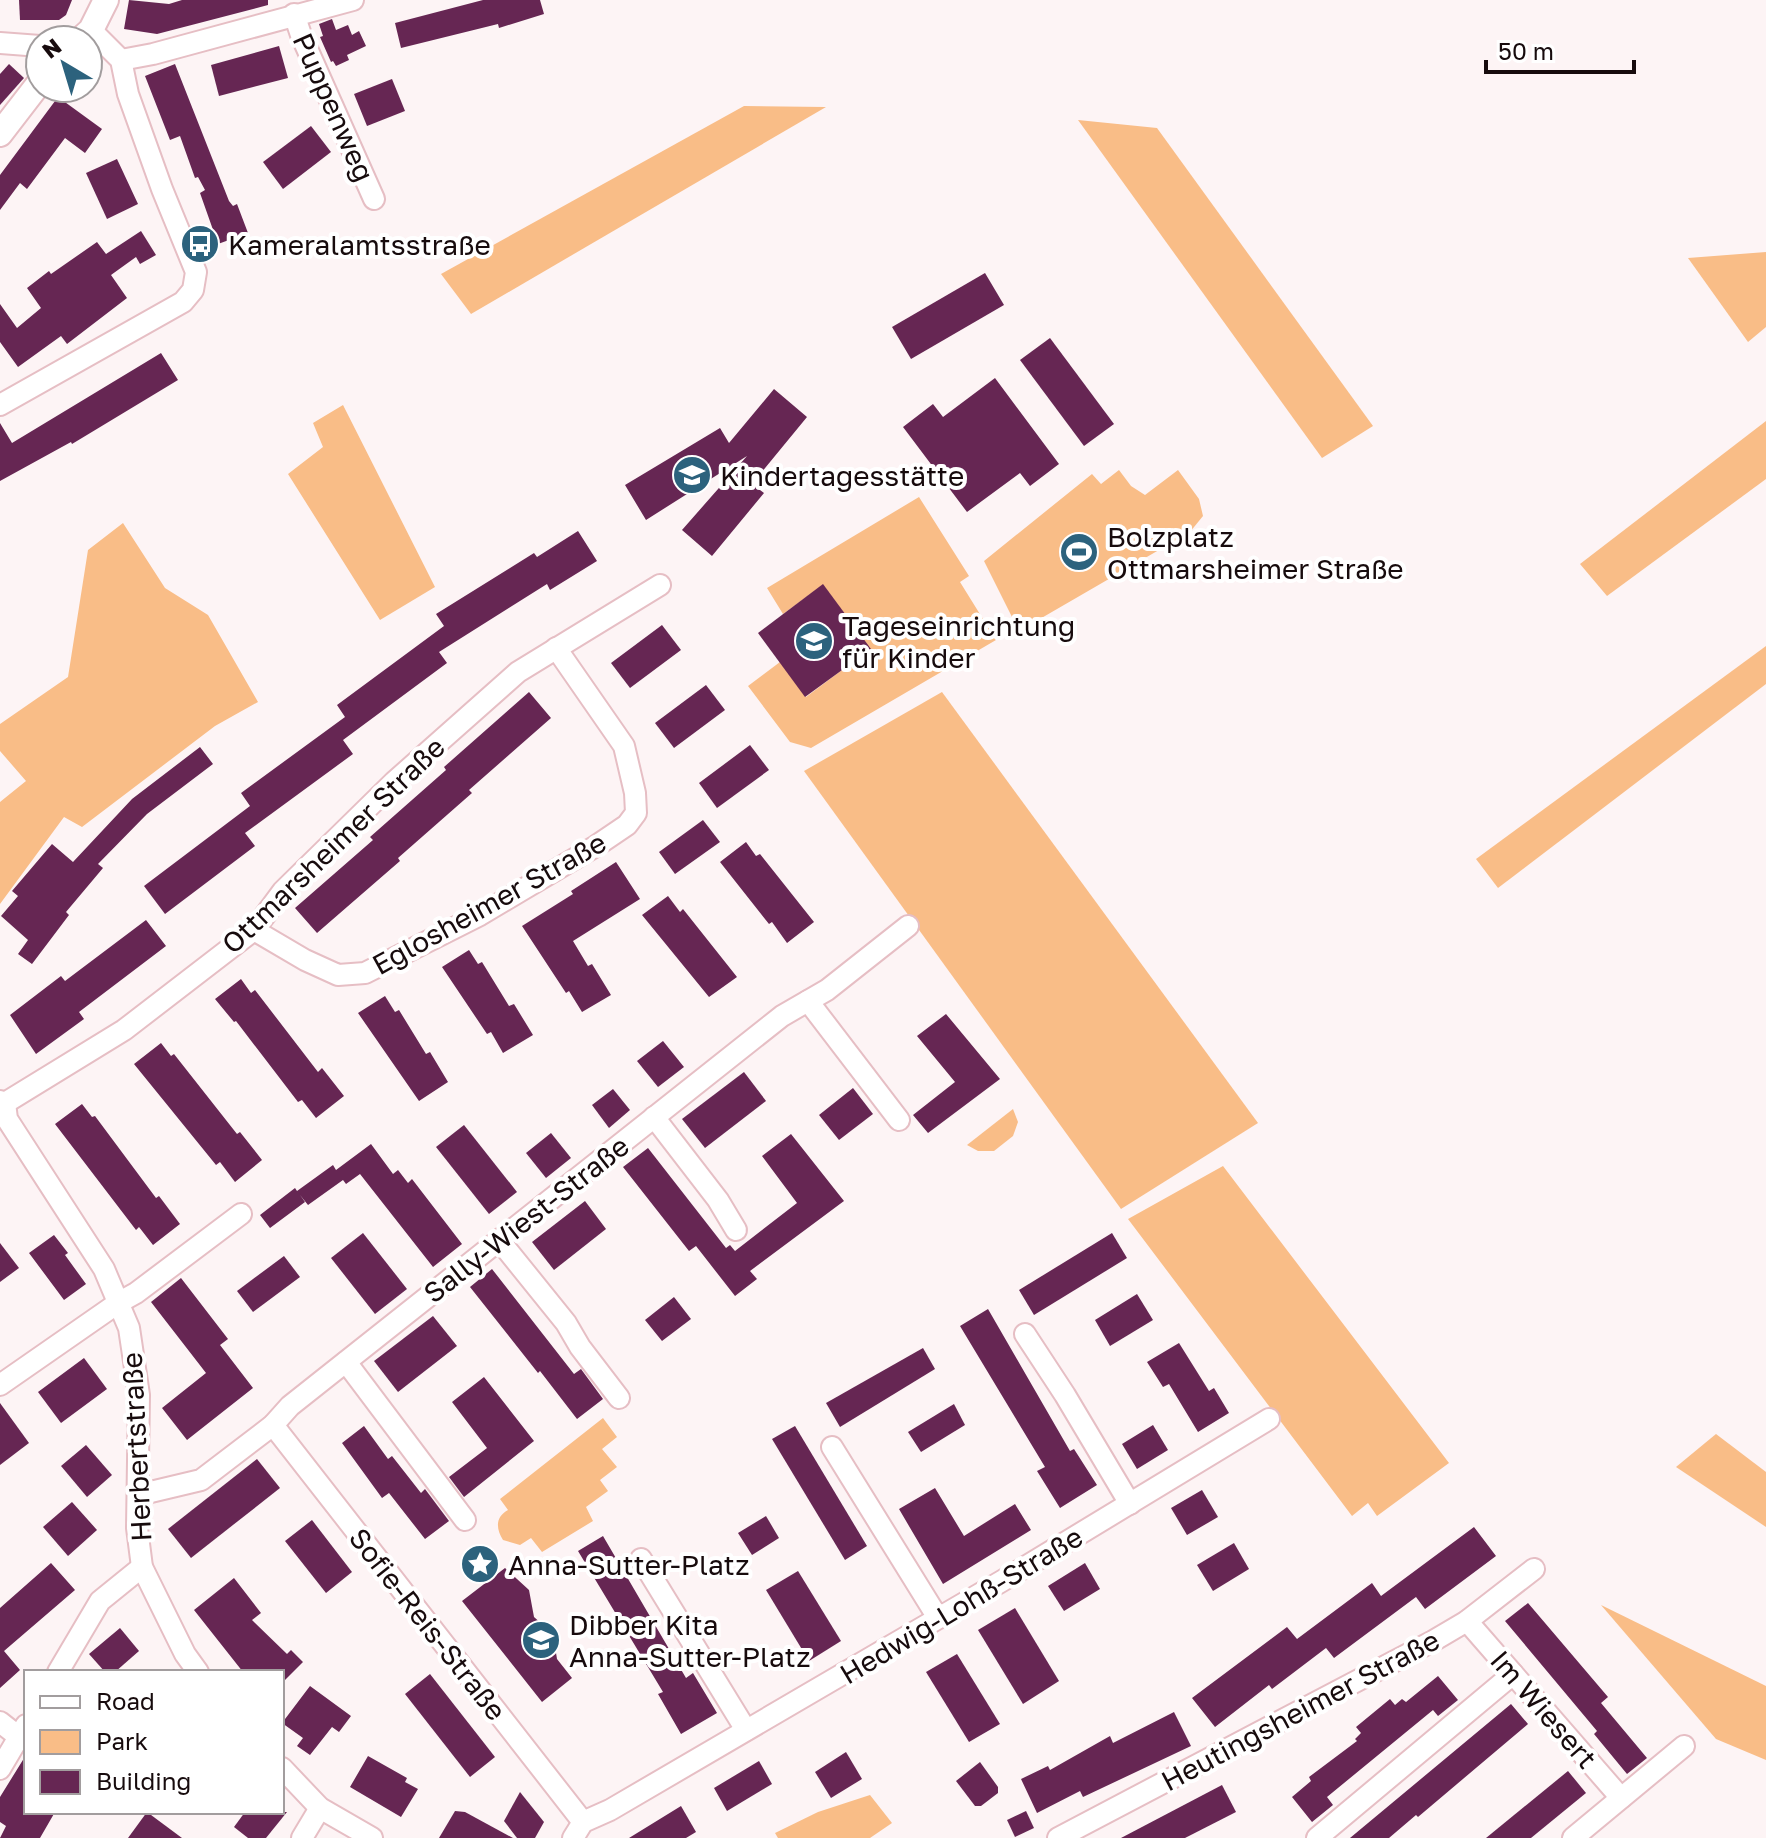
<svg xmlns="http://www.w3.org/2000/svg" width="1766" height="1838" font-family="'Golos Text',sans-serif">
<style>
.green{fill:#f9bd87}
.building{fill:#662653}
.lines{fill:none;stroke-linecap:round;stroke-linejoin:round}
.minor-casing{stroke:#e6bec4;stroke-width:24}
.tertiary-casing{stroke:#e6bec4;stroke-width:28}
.minor{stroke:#fff;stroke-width:20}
.tertiary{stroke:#fff;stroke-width:24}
.labels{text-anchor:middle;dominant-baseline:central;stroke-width:8;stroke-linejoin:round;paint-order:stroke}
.street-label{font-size:28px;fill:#170b0d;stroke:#fff}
.poi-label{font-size:28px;fill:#170b0d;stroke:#fff;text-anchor:start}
</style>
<rect width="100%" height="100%" fill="#fdf4f5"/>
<!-- green -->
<g class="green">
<path d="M744 106 826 107 471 314 441 274Z"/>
<path d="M1078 120 1157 128 1373 426 1322 458Z"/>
<path d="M1766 252V327L1748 342 1688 258Z"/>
<path d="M343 405 435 587 380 620 288 474 323 447 313 423Z"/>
<path d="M1766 421V479L1607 596 1580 564Z"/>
<path d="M1119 470 1131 486 1145 495 1178 470 1199 499 1203 516 1190 532 1026 627 1015 623 984 561 1092 474 1101 484Z"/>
<path d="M919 497 969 576 960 582 996 640 811 748 790 742 748 686 780 662 806 697 870 649 823 585 783 614 767 588Z"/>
<path d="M123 523 165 588 208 615 258 702 215 726 82 827 64 817 0 904V802L26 781 0 751V724L68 677 88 550Z"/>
<path d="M1766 646V684L1498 888 1476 859Z"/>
<path d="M942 692 1258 1123 1121 1209 804 771Z"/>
<path d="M1013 1109 1018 1122 1013 1136 994 1151H978L967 1145Z"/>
<path d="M1223 1166 1449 1463 1377 1516 1368 1503 1352 1516 1128 1219Z"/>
<path d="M603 1418 617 1437 602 1449 617 1467 600 1480 608 1491 586 1507 593 1521 542 1552 531 1538 520 1545 503 1540C496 1529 495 1517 508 1510L500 1499Z"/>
<path d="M1716 1434 1766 1472V1527L1676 1467Z"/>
<path d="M1601 1605 1766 1686V1760L1716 1739Z"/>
<path d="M870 1795 892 1823 870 1838H778L775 1833 818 1812Z"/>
</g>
<!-- building -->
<g class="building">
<path d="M19 0H72L66 15 59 20H20Z"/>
<path d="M129 0 169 4 182 0H268V5L157 34 124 29Z"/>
<path d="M483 0H540L544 14 499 28 498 24 401 48 395 23Z"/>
<path d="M332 19 336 30 348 25 352 35 359 31 366 46 347 55 349 60 336 66 333 61 331 62 320 37 323 36 319 24Z"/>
<path d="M279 46 288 78 219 96 211 65Z"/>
<path d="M9 64 24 78 0 105V74Z"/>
<path d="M175 64 229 201 233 206 237 204 248 233 218 244 200 193 205 190 198 177 195 178 180 136 170 140 145 76Z"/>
<path d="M392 79 405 111 367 126 354 94Z"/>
<path d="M58 97 102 129 85 153 65 138 27 189 20 183 0 210V175Z"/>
<path d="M311 126 331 152 283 189 263 162Z"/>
<path d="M117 159 138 204 107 219 86 173Z"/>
<path d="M141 231 156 255 140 264 136 257 111 275 127 298 67 344 61 336 18 367 0 342V304L17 328 41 308 27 288 49 271 51 274 97 242 106 254Z"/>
<path d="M985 273 1004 305 911 359 892 327Z"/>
<path d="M1050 338 1114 424 1084 446 1020 360Z"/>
<path d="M161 353 178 380 72 444 71 442 0 481V423L12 443Z"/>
<path d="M995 378 1059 464 1030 486 1020 473 967 512 903 427 933 404 943 417Z"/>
<path d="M774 389 807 417 752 484 764 493 712 556 682 530 747 456 646 520 625 485 720 428 729 443Z"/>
<path d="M578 531 597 561 550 590 547 584 439 652 447 663 343 740 353 754 245 833 255 846 165 914 144 886 250 806 241 793 345 717 337 705 444 626 436 614 534 553 537 557Z"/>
<path d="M823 584 871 649 805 697 758 633Z"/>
<path d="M662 625 681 650 630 688 611 663Z"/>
<path d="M706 685 725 710 674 748 655 723Z"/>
<path d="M529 692 551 718 469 790 472 793 398 858 400 861 317 933 295 908 373 840 370 837 446 770 444 767Z"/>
<path d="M750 745 769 770 717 808 699 783Z"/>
<path d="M200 747 213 764 147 814 98 864 103 868 66 912 69 915 32 964 18 954 28 940 1 916 18 896 12 891 52 844 73 862 132 799Z"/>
<path d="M703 820 720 842 675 874 659 852Z"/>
<path d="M746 842 756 856 760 854 814 922 787 943 772 922 769 924 720 862Z"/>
<path d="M616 862 640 899 573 941 588 966 592 964 611 995 582 1012 569 991 566 993 522 926 573 894 571 891Z"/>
<path d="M668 896 680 912 683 909 737 977 709 997 642 915Z"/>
<path d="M146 920 166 946 79 1012 84 1019 36 1054 10 1015 61 976 65 981Z"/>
<path d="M469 950 478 964 482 962 509 1006 514 1004 533 1035 503 1053 491 1032 487 1034 442 967Z"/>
<path d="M241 979 251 993 255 990 318 1072 322 1068 344 1096 316 1118 302 1100 298 1102 236 1021 234 1022 215 999Z"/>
<path d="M385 996 395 1012 399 1010 426 1054 430 1052 448 1082 419 1101 358 1013Z"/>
<path d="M946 1014 1000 1079 928 1133 913 1115 955 1082 917 1036Z"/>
<path d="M663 1041 684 1067 658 1087 637 1061Z"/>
<path d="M161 1043 171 1056 174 1054 237 1134 240 1132 262 1160 235 1182 220 1162 216 1165 134 1064Z"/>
<path d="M744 1072 766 1101 705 1148 682 1119Z"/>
<path d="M853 1088 873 1114 839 1140 819 1115Z"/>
<path d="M613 1089 630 1110 609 1128 592 1105Z"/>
<path d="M82 1104 92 1117 95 1116 156 1198 159 1196 180 1224 153 1245 139 1227 136 1230 55 1124Z"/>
<path d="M464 1125 517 1192 489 1214 436 1147Z"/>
<path d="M551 1133 571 1158 546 1178 526 1153Z"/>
<path d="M791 1134 844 1201 750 1271 757 1279 735 1296 696 1246 689 1251 623 1167 648 1148 726 1248 730 1245 735 1251 797 1203 762 1156Z"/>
<path d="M371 1144 393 1174 398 1170 408 1183 412 1179 462 1244 433 1267 360 1174 346 1184 343 1180 308 1205 300 1195 305 1202 270 1228 260 1215 295 1188 297 1191 333 1165 336 1170Z"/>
<path d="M585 1201 606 1229 554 1270 532 1242Z"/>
<path d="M363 1233 407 1289 375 1314 331 1258Z"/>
<path d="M1112 1233 1127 1258 1034 1315 1019 1290Z"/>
<path d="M54 1235 68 1253 65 1255 86 1284 64 1300 29 1253Z"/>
<path d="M0 1243 19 1268 0 1282Z"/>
<path d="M284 1256 300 1277 253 1312 237 1291Z"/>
<path d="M492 1269 574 1374 581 1369 603 1399 577 1419 540 1371 538 1373 470 1287Z"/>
<path d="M181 1278 228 1339 220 1345 253 1388 187 1440 162 1408 206 1373 151 1302Z"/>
<path d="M1137 1294 1153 1320 1110 1346 1095 1320Z"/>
<path d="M674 1297 691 1319 662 1341 645 1320Z"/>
<path d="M988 1309 1070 1451 1074 1449 1097 1485 1060 1508 1037 1471 1045 1467 960 1326Z"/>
<path d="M433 1316 457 1346 398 1392 374 1361Z"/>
<path d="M1179 1343 1209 1391 1214 1388 1229 1413 1198 1432 1169 1384 1163 1387 1147 1362Z"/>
<path d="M923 1348 935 1369 840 1427 826 1403Z"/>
<path d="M84 1358 107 1389 61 1423 38 1392Z"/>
<path d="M484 1377 534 1441 464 1497 449 1477 487 1448 452 1402Z"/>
<path d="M0 1403 29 1443 0 1465Z"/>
<path d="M954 1404 965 1425 921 1452 908 1432Z"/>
<path d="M1153 1425 1168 1450 1137 1469 1122 1444Z"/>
<path d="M364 1426 388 1459 392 1456 421 1493 425 1489 449 1521 425 1539 389 1493 382 1498 342 1443Z"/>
<path d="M795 1426 867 1546 845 1560 772 1439Z"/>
<path d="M86 1445 112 1475 87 1497 61 1466Z"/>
<path d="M257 1459 280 1488 191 1558 168 1529Z"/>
<path d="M935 1488 964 1536 1015 1504 1031 1530 943 1584 899 1509Z"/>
<path d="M1202 1490 1218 1517 1187 1535 1171 1508Z"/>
<path d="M72 1502 97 1530 68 1556 43 1527Z"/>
<path d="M766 1516 779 1538 752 1555 738 1533Z"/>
<path d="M312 1520 352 1572 326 1593 285 1541Z"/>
<path d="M1474 1527 1496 1556 1425 1609 1416 1597 1334 1658 1326 1648 1272 1689 1269 1685 1215 1727 1192 1698 1287 1627 1297 1639 1372 1583 1381 1596Z"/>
<path d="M603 1536 686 1678 693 1673 717 1713 681 1734 658 1694 663 1692 578 1551Z"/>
<path d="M1234 1543 1249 1569 1213 1591 1197 1565Z"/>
<path d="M51 1563 75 1590 4 1651 20 1670 0 1688V1608Z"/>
<path d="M1085 1563 1100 1589 1064 1611 1048 1586Z"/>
<path d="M505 1568 529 1590 534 1617 553 1634 557 1659 572 1678 542 1702 462 1601Z"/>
<path d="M798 1571 841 1641 809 1661 766 1590Z"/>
<path d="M234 1578 261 1613 252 1620 287 1654 291 1650 303 1662 282 1683V1672H243L194 1610Z"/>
<path d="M1528 1603 1608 1697 1601 1703 1647 1758 1627 1774 1594 1734 1597 1731 1505 1621Z"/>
<path d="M1015 1608 1059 1681 1023 1704 978 1630Z"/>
<path d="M120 1628 139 1651 115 1672H105L89 1654Z"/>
<path d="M957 1654 1000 1724 969 1742 926 1672Z"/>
<path d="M430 1674 495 1757 470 1777 405 1694Z"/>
<path d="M1438 1676 1458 1700 1438 1716 1433 1710 1327 1797 1333 1805 1312 1822 1292 1797 1311 1781 1309 1777 1357 1741 1355 1739 1361 1733 1356 1727 1390 1699 1395 1705 1402 1699 1406 1702Z"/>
<path d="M310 1686 351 1716 339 1732 332 1727 310 1755 297 1746 303 1738 282 1723Z"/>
<path d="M1511 1704 1528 1724 1418 1817 1416 1815 1389 1838H1350Z"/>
<path d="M1174 1712 1191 1746 1083 1797 1080 1791 1037 1813 1021 1779 1048 1766 1050 1770 1110 1736 1113 1743Z"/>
<path d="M846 1752 862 1779 831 1798 815 1772Z"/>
<path d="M26 1755V1812H55L40 1838H0L6 1826 0 1822V1797Z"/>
<path d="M368 1756 407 1778 405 1782 418 1789 401 1817 350 1787Z"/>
<path d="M759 1761 772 1784 727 1811 714 1788Z"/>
<path d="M980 1762 998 1787V1793L981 1806H975L956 1781Z"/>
<path d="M1568 1771 1586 1793 1531 1838H1486Z"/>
<path d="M1222 1785 1236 1812 1185 1838H1121Z"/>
<path d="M520 1792 544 1822 535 1838H517L504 1821Z"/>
<path d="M681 1806 696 1832 686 1838H629Z"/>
<path d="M455 1811 465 1812 513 1838H439Z"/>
<path d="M1026 1811 1034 1828 1015 1837 1007 1820Z"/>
<path d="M147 1812 182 1838H128Z"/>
<path d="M245 1812H287L266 1838H248L234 1827Z"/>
</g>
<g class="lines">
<defs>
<g id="minor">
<path d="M294 14 301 35 374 199"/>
<path d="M0 43 40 46"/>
<path d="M121 60 153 54 353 0"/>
<path d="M0 405 183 302 193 290 196 272 162 189 128 94 121 60 91 30"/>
<path d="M254 930 305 960 338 975 365 973 480 915 596 846 627 825 636 813 635 793 624 746 556 648"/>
<path d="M808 1001 899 1120"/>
<path d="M0 1101 5 1103 7 1119 104 1269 129 1328 139 1395 137 1528 142 1567 185 1654 198 1672"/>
<path d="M5 1103 124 1030 254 930 283 891 394 782 518 672 660 585"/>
<path d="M654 1117 718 1200 736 1230"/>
<path d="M499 1240 566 1323 580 1347 619 1398"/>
<path d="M1025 1334 1065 1395 1130 1504"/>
<path d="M346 1362 465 1520"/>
<path d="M0 1385 118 1303 136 1293 241 1214"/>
<path d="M273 1425 583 1822"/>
<path d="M832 1447 938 1618"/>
<path d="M138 1495 201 1480 273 1425 290 1406 782 1016 827 990 908 926"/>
<path d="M641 1559 746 1730"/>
<path d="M1467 1621 1621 1798"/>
<path d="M58 1672 100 1601 142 1567"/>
<path d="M0 1722 19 1737"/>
<path d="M282 1768 320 1808 372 1838"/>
<path d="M0 1769 26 1725"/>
<path d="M302 1838 320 1808"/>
<path d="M573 1838 583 1822 610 1810 1002 1581 1269 1419"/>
<path d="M1058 1838 1433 1641 1467 1621 1534 1569"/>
<path d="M1317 1838 1513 1674"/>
<path d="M1573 1838 1684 1746"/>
</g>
<g id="tertiary">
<path d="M80 40 91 30 106 0"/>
<path d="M0 134 40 82"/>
</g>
</defs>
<!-- minor casing -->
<use href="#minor" class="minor-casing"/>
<!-- tertiary casing -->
<use href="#tertiary" class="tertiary-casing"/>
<!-- minor -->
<use href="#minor" class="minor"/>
<!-- tertiary -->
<use href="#tertiary" class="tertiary"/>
</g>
<!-- icons -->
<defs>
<symbol id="bus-disc" viewBox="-11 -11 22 22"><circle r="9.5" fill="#2c627d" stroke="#fff"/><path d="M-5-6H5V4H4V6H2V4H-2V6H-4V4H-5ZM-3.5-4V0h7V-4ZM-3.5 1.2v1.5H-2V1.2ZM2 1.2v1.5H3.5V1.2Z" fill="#fff"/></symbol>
<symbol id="school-disc" viewBox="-11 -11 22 22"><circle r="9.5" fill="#2c627d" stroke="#fff"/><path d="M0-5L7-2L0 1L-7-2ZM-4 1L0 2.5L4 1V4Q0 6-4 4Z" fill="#fff"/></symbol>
<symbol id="stadium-disc" viewBox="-11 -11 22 22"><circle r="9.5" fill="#2c627d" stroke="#fff"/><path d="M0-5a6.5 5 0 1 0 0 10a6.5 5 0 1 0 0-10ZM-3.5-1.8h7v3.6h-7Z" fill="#fff"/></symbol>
<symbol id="sight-disc" viewBox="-11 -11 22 22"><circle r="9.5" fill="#2c627d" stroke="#fff"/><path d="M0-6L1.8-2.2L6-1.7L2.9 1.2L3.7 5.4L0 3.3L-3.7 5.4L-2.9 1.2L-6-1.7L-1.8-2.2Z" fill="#fff"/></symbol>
</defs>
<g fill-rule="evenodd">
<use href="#bus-disc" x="178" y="222" width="44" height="44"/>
<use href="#school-disc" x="670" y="453" width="44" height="44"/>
<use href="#stadium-disc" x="1057" y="530" width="44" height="44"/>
<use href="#school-disc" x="792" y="619" width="44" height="44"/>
<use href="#sight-disc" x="458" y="1542" width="44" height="44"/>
<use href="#school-disc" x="519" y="1618" width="44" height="44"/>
</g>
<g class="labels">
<!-- street labels -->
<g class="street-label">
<text transform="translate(334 107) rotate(66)">Puppenweg</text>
<text transform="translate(333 845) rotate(-44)">Ottmarsheimer Straße</text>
<text transform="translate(489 903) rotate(-29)">Eglosheimer Straße</text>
<text transform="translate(526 1219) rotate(-38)">Sally-Wiest-Straße</text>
<text transform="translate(136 1447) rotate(-93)">Herbertstraße</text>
<text transform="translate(961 1605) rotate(-31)">Hedwig-Lohß-Straße</text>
<text transform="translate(428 1624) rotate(52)">Sofie-Reis-Straße</text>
<text transform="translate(1544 1709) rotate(49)">Im Wiesert</text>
<text transform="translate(1300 1710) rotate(-28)">Heutingsheimer Straße</text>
</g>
<!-- poi labels -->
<g class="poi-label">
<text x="228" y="244">Kameralamtsstraße</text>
<text x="720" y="475">Kindertagesstätte</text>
<text x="1107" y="536">Bolzplatz<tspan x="1107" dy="32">Ottmarsheimer Straße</tspan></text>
<text x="842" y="625">Tageseinrichtung<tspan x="842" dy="32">für Kinder</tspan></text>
<text x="508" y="1564">Anna-Sutter-Platz</text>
<text x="569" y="1624">Dibber Kita<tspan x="569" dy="32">Anna-Sutter-Platz</tspan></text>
</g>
</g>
<!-- legend -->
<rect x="24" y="1670" width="260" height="144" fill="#ffffff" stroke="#a29d9e" stroke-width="2"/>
<rect x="40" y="1696" width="40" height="12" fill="#ffffff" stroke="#a29d9e" stroke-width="2"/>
<text x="96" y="1710" font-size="24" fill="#170b0d">Road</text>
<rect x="40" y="1730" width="40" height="24" fill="#f9bd87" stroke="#a29d9e" stroke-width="2"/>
<text x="96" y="1750" font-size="24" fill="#170b0d">Park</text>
<rect x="40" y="1770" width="40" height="24" fill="#662653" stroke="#a29d9e" stroke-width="2"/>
<text x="96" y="1790" font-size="24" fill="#170b0d">Building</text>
<!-- north arrow -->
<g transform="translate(64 64) rotate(322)"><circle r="38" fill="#ffffff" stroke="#a29d9e" stroke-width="2"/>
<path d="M0-6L14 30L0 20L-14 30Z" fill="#2c627d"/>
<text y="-12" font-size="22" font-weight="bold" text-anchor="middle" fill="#170b0d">N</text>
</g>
<!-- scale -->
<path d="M1486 60v12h148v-12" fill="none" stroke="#170b0d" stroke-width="4"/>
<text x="1498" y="60" font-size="24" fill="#170b0d" stroke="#ffffff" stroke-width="6" paint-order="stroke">50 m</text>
</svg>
